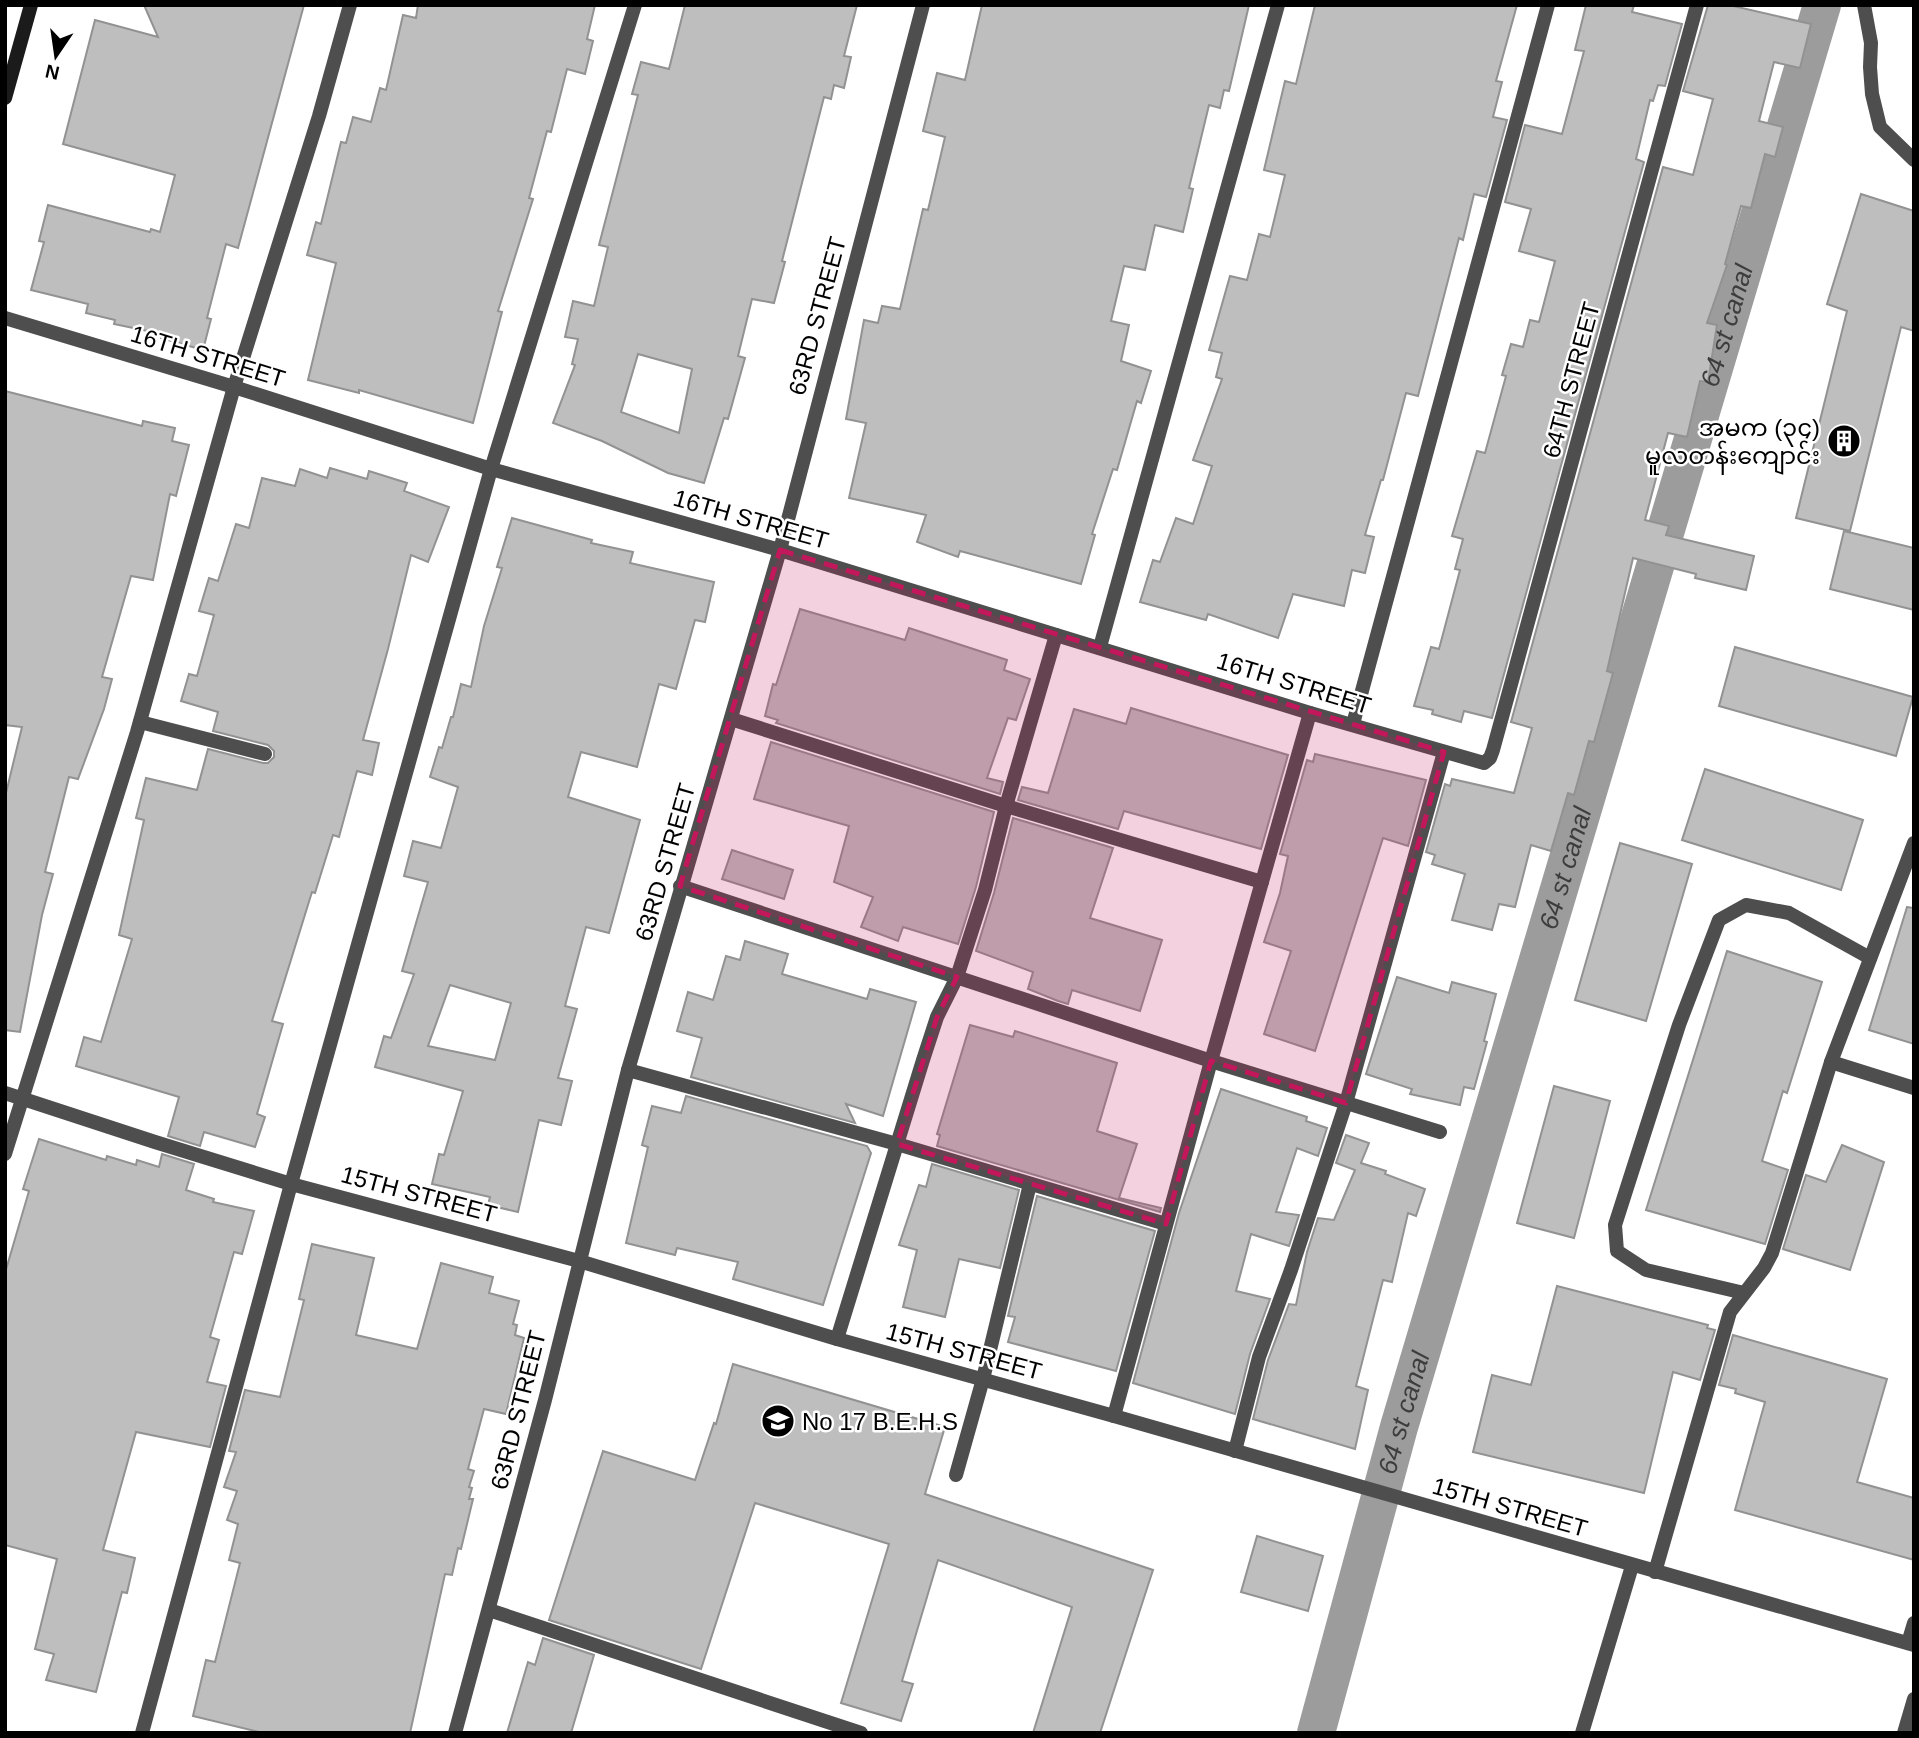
<svg xmlns="http://www.w3.org/2000/svg" width="1919" height="1738" font-family="Arial,'Noto Sans Myanmar',sans-serif">
<style>
.lines{fill:none;stroke-linecap:round;stroke-linejoin:round}
.canal{stroke:#9c9c9c;stroke-width:38}
.building{fill:#bebebe;stroke:#929292;stroke-width:2;fill-rule:evenodd}
.lane{stroke:#4e4e4e;stroke-width:14}
.street{stroke:#4e4e4e;stroke-width:14}
.secondary{stroke:#1b1b1b;stroke-width:14}
.marked{fill:#c2185b;fill-opacity:0.2;stroke:#c2185b;stroke-width:5;stroke-dasharray:14 9;stroke-linejoin:round}
.labels{text-anchor:middle;dominant-baseline:central;stroke-width:5;stroke-linejoin:round;paint-order:stroke}
.street-label{font-size:24px;fill:#000;stroke:#fff}
.poi-label{font-size:24px;fill:#000;stroke:#fff;text-anchor:end}
.water-label{font-size:26px;font-style:italic;fill:#3d3d3d;stroke:#fff}
</style>
<rect width="100%" height="100%" fill="#fff"/>
<g class="lines">
<!-- canal -->
<path class="canal" id="s1" d="M1316 1733 1399 1427 1822 5"/>
</g>
<!-- building -->
<g class="building">
<path d="M144 5H304L238 248 226 244 207 318 211 319 203 350 161 338 162 334 114 324 115 320 86 313 88 304 31 290 44 242 39 241 48 205 150 232 151 229 160 232 175 175 63 144 95 20 158 37Z"/>
<path d="M418 5H595L587 39 593 41 585 74 567 69 551 132 547 131 529 198 533 199 498 311 502 312 473 423 359 390V393L308 380 336 263 307 255 316 222 321 224 341 142 346 143 353 117 371 122 380 88 386 90 403 15 416 18Z"/>
<path d="M685 5H857L844 56 851 57 844 88 834 85 831 99 824 97 782 261 785 262 774 303 752 299 738 356 745 358 728 419 724 418 704 483 668 473 602 441 553 423 575 365 572 364 578 339 565 337 573 301 594 306 608 247 599 245 638 95 632 94 641 62 669 69ZM638 354 692 369 679 433 621 412Z"/>
<path d="M982 5H1249L1229 91 1224 90 1220 108 1209 105 1189 188 1193 189 1183 232 1155 225 1145 270 1124 266 1111 321 1129 325 1121 361 1151 371 1141 403 1137 401 1117 470 1113 469 1092 534 1095 535 1081 584 960 551 958 557 917 542 926 515 849 498 866 423 846 419 864 320 878 323 882 306 900 309 923 209 928 210 945 137 923 131 937 73 965 80Z"/>
<path d="M1315 5H1517L1496 81 1502 82 1493 117 1507 120 1486 197 1474 194 1463 240 1459 238 1418 396 1406 393 1383 480H1381L1365 535 1374 537 1365 573 1352 570 1344 606 1293 594 1278 638 1208 614 1206 620 1140 602 1153 560 1160 562 1176 518 1193 524 1212 466 1193 460 1222 379 1216 377 1222 353 1209 350 1230 276 1247 280 1259 234 1270 237 1285 175 1264 170 1285 81 1296 84Z"/>
<path d="M1586 5H1634L1632 12 1682 24 1665 86 1658 85 1653 101 1650 100 1636 159 1644 162 1492 718 1464 711 1461 722 1432 714 1433 710 1414 706 1431 647 1439 649 1460 570 1455 569 1463 539 1452 536 1477 451 1485 453 1506 376 1502 375 1511 344 1523 347 1530 320 1539 322 1555 261 1519 251 1531 209 1505 202 1525 125 1562 134 1584 51 1575 50Z"/>
<path d="M1708 5H1729L1811 24 1800 68 1774 62 1759 121 1783 127 1775 157 1765 154 1751 208 1741 206 1725 264 1727 265 1707 323 1717 325 1708 382 1700 381 1687 437 1668 433 1645 520 1669 526 1666 535 1754 556 1746 590 1695 578 1696 574 1633 558 1607 671 1613 673 1594 742 1589 741 1574 795 1568 793 1551 851 1531 845 1515 907 1499 904 1492 930 1452 920 1465 874 1432 864 1435 855 1426 852 1445 784 1450 786 1452 779 1514 793 1532 728 1511 722 1663 167 1693 175 1713 99 1683 91Z"/>
<path d="M1861 194 1914 211V331L1901 327 1850 531 1796 518 1847 311 1827 304Z"/>
<path d="M5 391 142 426 143 421 175 428 172 441 189 445 176 496 170 494 153 580 131 576 102 677 112 679 104 709 78 779 69 777 45 872 53 874 42 915 20 1032 5 1030V797L22 727 5 725Z"/>
<path d="M330 468 367 479 369 471 407 483 404 491 449 507 428 562 411 555 388 649 363 740 379 743 372 775 357 771 339 837 333 835 315 893 312 892 272 1021 283 1024 257 1114 265 1117 255 1147 204 1132 200 1146 168 1136 179 1097 76 1066 84 1037 101 1042 132 939 119 935 144 820 136 818 146 778 197 790 208 749 263 763H268L274 757V751L268 745 213 731 218 712 181 701 189 674 197 676 214 615 199 611 209 578 218 581 236 524 249 528 262 478 295 486 300 469 327 478Z"/>
<path d="M512 518 592 540 591 543 633 552 630 563 714 582 705 622 695 620 676 689 659 684 637 767 581 752 568 797 640 820 609 933 586 927 565 1006 577 1009 558 1078 572 1081 561 1125 539 1120 518 1212 488 1205 490 1197 432 1184 439 1154 444 1155 463 1091 375 1067 384 1036 391 1038 414 974 402 971 428 882 404 876 413 841 441 848 458 787 430 777 439 747 442 748 451 717H453L461 684 471 687 484 626 502 568 497 567ZM450 985 511 1003 495 1060 428 1046Z"/>
<path d="M1844 531 1914 548V610L1830 589Z"/>
<path d="M800 609 905 640 909 628 1007 660 1004 670 1030 679 1016 720 1008 718 987 778 1003 782 1000 794 776 723 778 720 765 716 773 684 776 685Z"/>
<path d="M1735 647 1913 697 1896 756 1719 706Z"/>
<path d="M1131 708 1288 755 1261 849 1124 811 1118 829 1018 800 1022 787 1048 793 1074 709 1126 724Z"/>
<path d="M771 742 994 812 976 887 958 944 903 927 898 941 861 927 873 897 834 882 849 826 754 799Z"/>
<path d="M1315 754 1426 780 1408 846 1383 838 1315 1051 1264 1034 1291 951 1264 942 1280 893 1288 856 1280 854 1307 760 1313 762Z"/>
<path d="M1705 769 1863 820 1841 890 1682 840Z"/>
<path d="M1013 818 1113 848 1090 918 1162 940 1140 1011 1072 990 1068 1004 1058 1001 1028 989 1033 972 976 951 994 893Z"/>
<path d="M1620 843 1692 864 1646 1021 1575 1000Z"/>
<path d="M732 850 793 870 784 899 722 879Z"/>
<path d="M1907 907 1914 908V1044L1869 1030Z"/>
<path d="M745 941 788 954 782 974 867 999 870 989 916 1002 883 1116 846 1104 855 1123 691 1077 702 1038 677 1031 688 992 713 1000 726 956 740 960Z"/>
<path d="M1727 951 1822 982 1787 1093 1783 1091 1762 1161 1788 1170 1765 1244 1646 1210Z"/>
<path d="M1397 977 1449 993 1452 982 1496 994 1484 1041 1487 1042 1474 1089 1464 1087 1460 1105 1410 1094 1412 1089 1366 1074Z"/>
<path d="M970 1025 1013 1037 1015 1031 1117 1063 1097 1131 1137 1144 1119 1198 1161 1208 1160 1212 937 1146 940 1135 937 1134Z"/>
<path d="M1554 1086 1610 1101 1574 1238 1517 1223Z"/>
<path d="M1221 1089 1307 1117 1306 1121 1327 1128 1318 1156 1297 1148 1276 1212 1299 1215 1289 1246 1251 1234 1236 1291 1270 1299 1250 1354 1235 1414 1133 1383 1179 1213Z"/>
<path d="M686 1096 867 1146 871 1153 823 1305 733 1279 738 1262 677 1248 675 1255 626 1243 648 1147 642 1145 652 1106 681 1113Z"/>
<path d="M1346 1135 1369 1143 1361 1163 1386 1171 1385 1174 1425 1189 1416 1216 1408 1213 1392 1282 1383 1280 1356 1386 1368 1390 1355 1449 1253 1419 1268 1360 1289 1304 1296 1305 1307 1252 1318 1218 1334 1220 1355 1170 1336 1163Z"/>
<path d="M39 1139 106 1160 107 1156 136 1165 137 1160 159 1167 162 1154 194 1164 186 1190 214 1199 213 1202 254 1211 242 1254 234 1252 210 1337 219 1340 207 1382 226 1386 210 1447 136 1432 103 1550 135 1558 127 1593 122 1592 96 1692 46 1680 54 1654 35 1649 57 1559 5 1545V1273L29 1191 23 1189Z"/>
<path d="M1842 1145 1884 1162 1850 1270 1783 1249 1806 1175 1826 1182Z"/>
<path d="M932 1164 1019 1190 1000 1268 959 1259 945 1317 903 1307 917 1250 899 1245 919 1185 926 1187Z"/>
<path d="M1037 1196 1155 1231 1116 1371 1008 1342 1015 1317 1008 1316Z"/>
<path d="M312 1244 374 1258 356 1335 417 1349 441 1263 493 1277 489 1293 519 1301 513 1324 517 1325 515 1335 524 1338 506 1414 484 1409 468 1469 474 1471 469 1487 472 1488 469 1499H473L461 1549 458 1548 452 1575 445 1574 410 1733H263L193 1716 206 1660 215 1662 240 1563 229 1560 238 1524 227 1520 237 1491 224 1487 236 1452 229 1451 245 1390 280 1397 304 1300 299 1299Z"/>
<path d="M1557 1286 1708 1325 1707 1328 1715 1330 1700 1380 1673 1372 1644 1493 1473 1452 1492 1375 1531 1385Z"/>
<path d="M1733 1335 1887 1379 1857 1482 1914 1498V1560L1735 1510 1765 1402 1735 1393 1736 1389 1719 1385Z"/>
<path d="M733 1364 945 1427 925 1494 1153 1570 1100 1733H1033L1072 1607 938 1560 902 1681 913 1684 901 1721 841 1703 889 1544 755 1503 701 1669 549 1620 603 1451 695 1480 714 1423 716 1424Z"/>
<path d="M1257 1536 1323 1556 1308 1611 1241 1592Z"/>
<path d="M543 1638 594 1655 571 1733H507L528 1662 535 1665Z"/>
</g>
<g class="lines">
<!-- lane -->
<g class="lane">
<path d="M956 1475 983 1379"/>
<path d="M489 1610 861 1733"/>
</g>
<!-- street -->
<g class="street">
<path d="M1864 5 1871 43 1870 67 1872 94 1880 127 1914 160"/>
<path d="M5 318 234 387 491 469 780 550 1310 713 1484 763 1490 758 1493 750 1697 5"/>
<path d="M1100 647 1278 5"/>
<path d="M731 719 1006 806 1262 882"/>
<path d="M140 722 265 754"/>
<path d="M1353 724 1548 5"/>
<path d="M680 886 1211 1061 1440 1132"/>
<path d="M1831 1062 1914 1088"/>
<path d="M628 1070 897 1144 1166 1224"/>
<path d="M5 1093 155 1142 291 1184 579 1261 837 1339 1114 1416 1914 1645"/>
<path d="M5 1154 137 732 234 387 319 116 350 5"/>
<path d="M1744 1293 1646 1270 1617 1251 1615 1225 1679 1025 1719 920 1746 905 1789 913 1870 958"/>
<path d="M837 1339 923 1060 937 1017 957 977 985 890 1006 806 1056 635"/>
<path d="M983 1379 1030 1184"/>
<path d="M1114 1416 1211 1061 1310 713"/>
<path d="M1235 1451 1259 1357 1291 1270 1346 1103 1444 752"/>
<path d="M1655 1572 1730 1312 1764 1268 1772 1253 1831 1062 1914 843"/>
<path d="M1908 1643 1914 1623"/>
<path d="M142 1733 291 1184 491 469 635 5"/>
<path d="M455 1733 545 1400 628 1070 780 550 923 5"/>
<path d="M1582 1733 1632 1566"/>
<path d="M1904 1733 1914 1699"/>
</g>
<!-- secondary -->
<path class="secondary" d="M5 98 31 5"/>
</g>
<!-- marked area -->
<path class="marked" d="M780 550 1444 752 1346 1103 1211 1061 1166 1224 897 1144 937 1017 957 977 680 886Z"/>
<!-- icons -->
<defs>
<symbol id="building-disc" viewBox="-11 -11 22 22"><circle r="9.5" fill="#000" stroke="#fff"/><path d="M-4-6H4V6H1V3H-1V6H-4ZM-2.5-4.3h1.7v1.8h-1.7ZM.8-4.3h1.7v1.8H.8ZM-2.5-1h1.7V.8h-1.7ZM.8-1h1.7V.8H.8Z" fill="#fff"/></symbol>
<symbol id="school-disc" viewBox="-11 -11 22 22"><circle r="9.5" fill="#000" stroke="#fff"/><path d="M0-5L7-2L0 1L-7-2ZM-4 1L0 2.5L4 1V4Q0 6-4 4Z" fill="#fff"/></symbol>
</defs>
<g fill-rule="evenodd">
<use href="#building-disc" x="1825" y="422" width="38" height="38"/>
<use href="#school-disc" x="759" y="1402" width="38" height="38"/>
</g>
<g class="labels">
<!-- street labels -->
<g class="street-label">
<text transform="translate(817 316) rotate(-75)">63RD STREET</text>
<text transform="translate(208 356) rotate(17)">16TH STREET</text>
<text transform="translate(1571 380) rotate(-75)">64TH STREET</text>
<text transform="translate(751 519) rotate(16)">16TH STREET</text>
<text transform="translate(1294 683) rotate(17)">16TH STREET</text>
<text transform="translate(665 862) rotate(-74)">63RD STREET</text>
<text transform="translate(419 1194) rotate(15)">15TH STREET</text>
<text transform="translate(964 1351) rotate(15)">15TH STREET</text>
<text transform="translate(518 1410) rotate(-76)">63RD STREET</text>
<text transform="translate(1510 1507) rotate(16)">15TH STREET</text>
</g>
<!-- poi labels -->
<g class="poi-label">
<text x="1820" y="427">အမက (၃၄)<tspan x="1820" dy="28">မူလတန်းကျောင်း</tspan></text>
<text x="802" y="1421" text-anchor="start">No 17 B.E.H.S</text>
</g>
<!-- water labels -->
<g class="water-label">
<text stroke="none"><textPath href="#s1" startOffset="1466">64 st canal</textPath></text>
<text stroke="none"><textPath href="#s1" startOffset="900">64 st canal</textPath></text>
<text stroke="none"><textPath href="#s1" startOffset="332">64 st canal</textPath></text>
</g>
</g>
<!-- border -->
<rect width="1919" height="1738" fill="none" stroke="#000000" stroke-width="14"/>
<!-- north arrow -->
<g transform="translate(56 56) rotate(193)" stroke="#ffffff" stroke-width="5" paint-order="stroke">
<path d="M0-5L12 26L0 18L-12 26Z" fill="#000000"/>
<text y="-10" font-size="19" font-weight="bold" text-anchor="middle" fill="#000000">N</text>
</g>
</svg>
